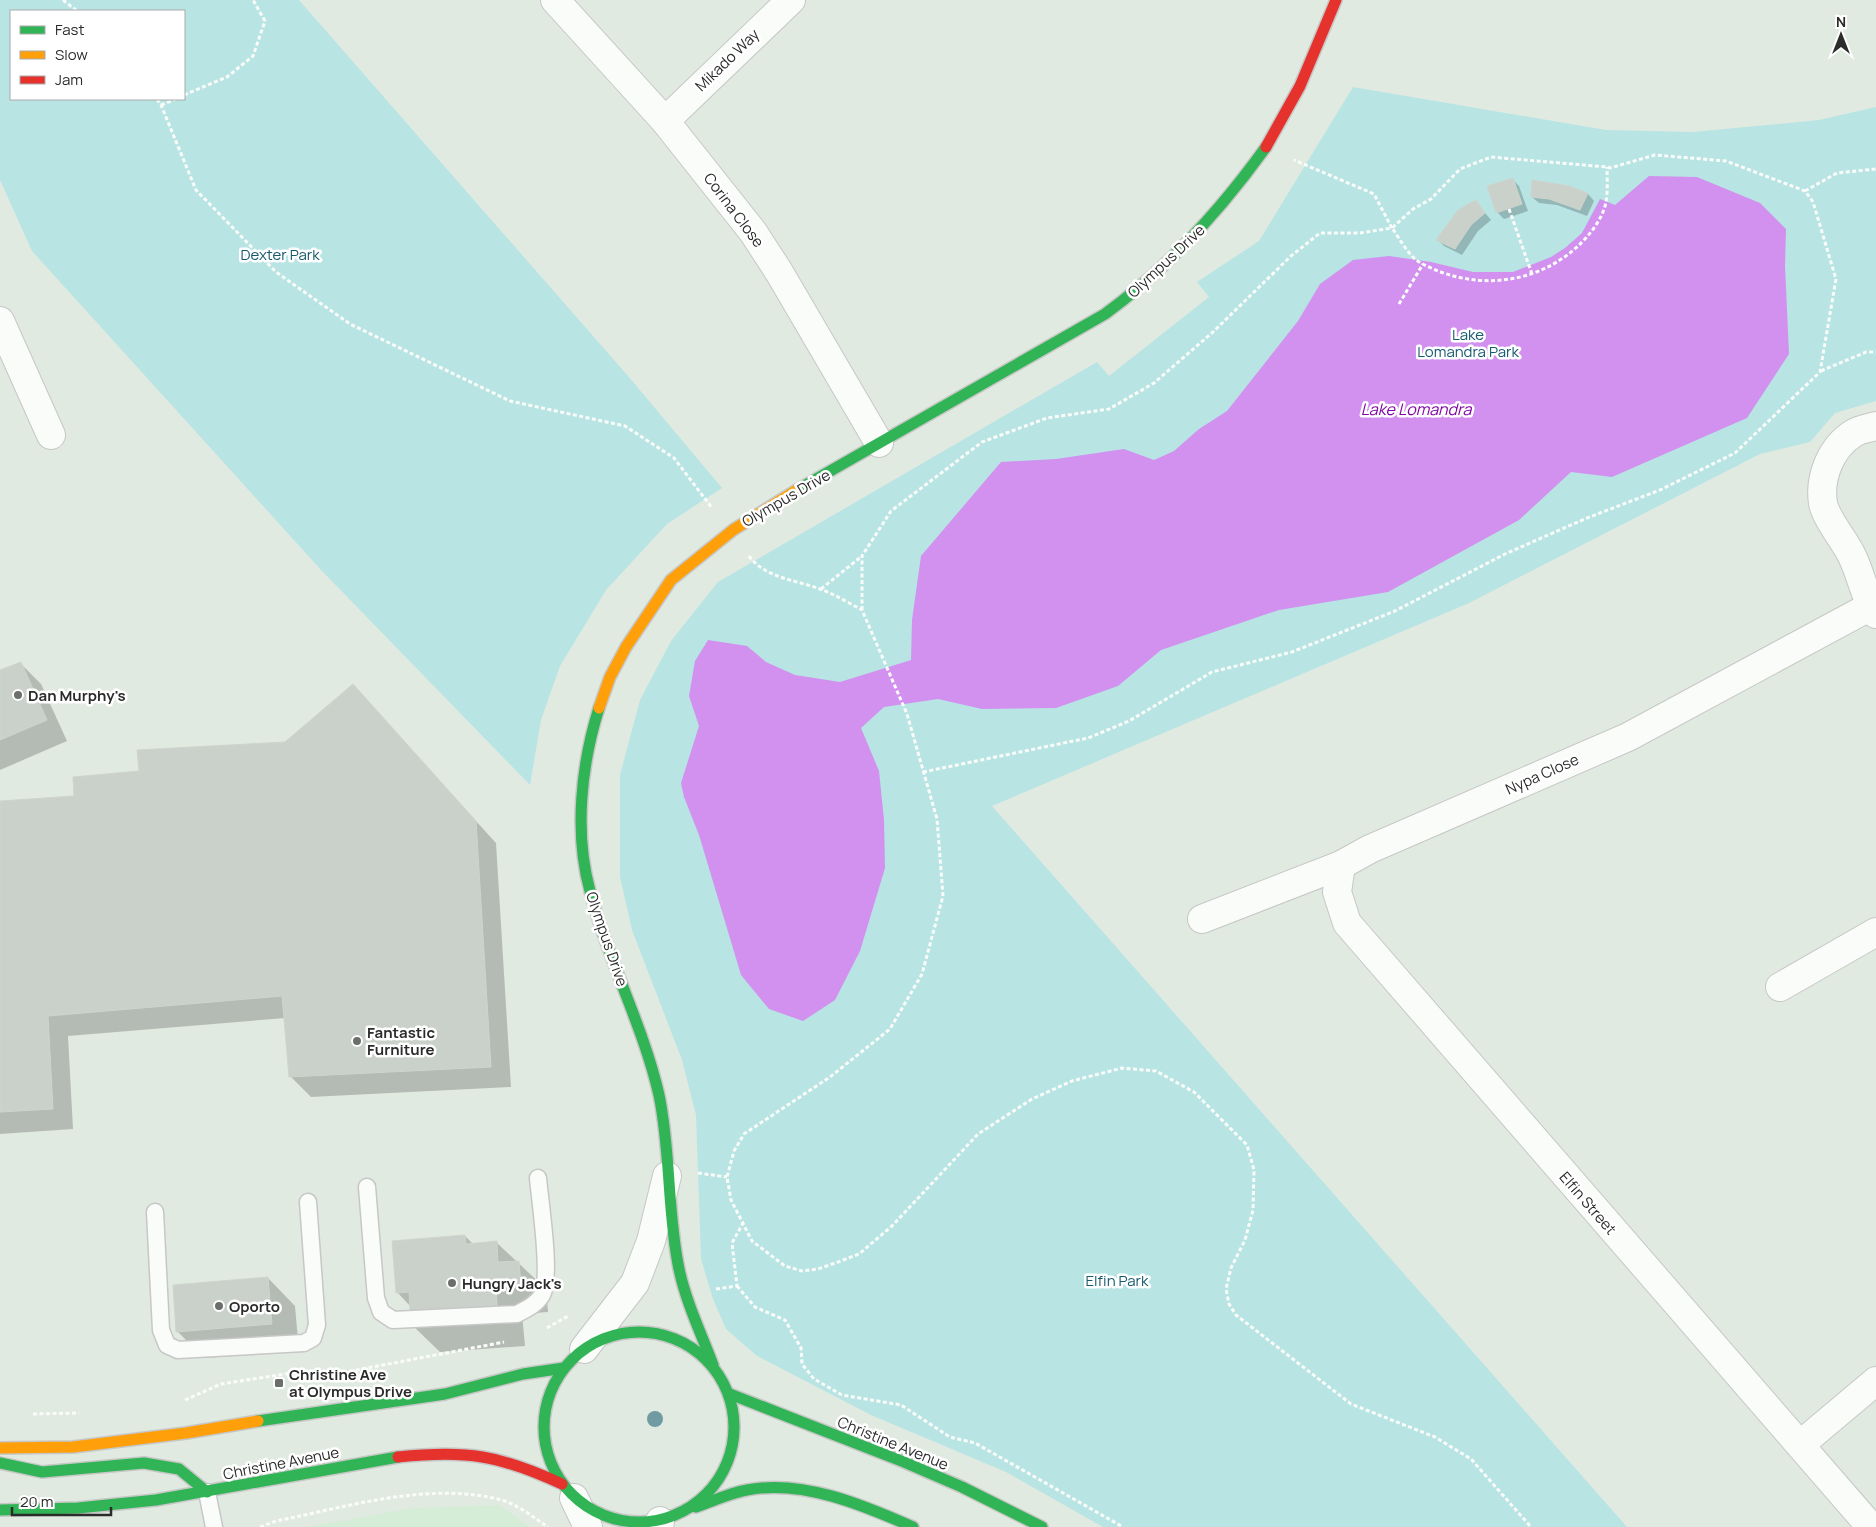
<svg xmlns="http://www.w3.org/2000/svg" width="1876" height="1527" font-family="Manrope,sans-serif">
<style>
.education{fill:#d5edd7}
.green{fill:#b8e4e4;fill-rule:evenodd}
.water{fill:#d290ef}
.shadow{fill:#0003}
.building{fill:#cad0ca;stroke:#cdd5cd}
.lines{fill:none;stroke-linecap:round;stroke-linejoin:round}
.lane-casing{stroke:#c6c7c6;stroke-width:19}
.street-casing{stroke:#c6c7c6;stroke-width:30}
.fast-casing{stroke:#c6c7c6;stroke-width:14}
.slow-casing{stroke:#c6c7c6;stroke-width:14}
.jam-casing{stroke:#c6c7c6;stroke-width:14}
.path{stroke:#fafcfa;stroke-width:3;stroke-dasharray:4 2.5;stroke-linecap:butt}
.lane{stroke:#fafcfa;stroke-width:16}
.street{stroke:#fafcfa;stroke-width:28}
.fast{stroke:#30b455;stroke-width:11}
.slow{stroke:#ff9f0a;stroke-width:11}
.jam{stroke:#e5322d;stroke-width:11}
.tree{fill:#719ba2}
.poi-dot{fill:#6b6e6b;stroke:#fff;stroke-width:2}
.labels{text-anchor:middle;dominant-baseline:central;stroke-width:5;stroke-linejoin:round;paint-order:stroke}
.street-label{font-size:15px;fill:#2b2b2b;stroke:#fff}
.park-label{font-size:15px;fill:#165a6e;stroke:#fff}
.poi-label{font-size:15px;font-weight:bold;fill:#2b2b2b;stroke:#fff;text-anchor:start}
.water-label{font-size:16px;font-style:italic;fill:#8206a5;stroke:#fff}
</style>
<rect width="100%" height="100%" fill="#e1eae1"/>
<!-- education -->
<path class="education" d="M499 1505 530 1527H307L413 1508Z"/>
<!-- green -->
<g class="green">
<path d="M0 0H299L628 376 722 488 667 524 606 590 560 666 541 720 530 785 322 571 32 251 0 180ZM11 11H184V99H11Z"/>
<path d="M1353 87 1606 130 1693 132 1819 120 1876 107V401L1835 413 1810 442 1760 454 1469 603 992 806 1627 1527H1103L1006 1472 871 1415 757 1356 726 1329 713 1299 701 1259 696 1115 682 1060 632 930 620 877V775L640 700 671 641 718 582 1097 362 1109 376 1209 297 1197 282 1259 241Z"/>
</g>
<!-- water -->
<path class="water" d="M1649 176 1697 177 1760 203 1786 229 1785 266 1789 354 1747 418 1612 477 1571 472 1519 520 1388 592 1279 610 1161 650 1118 686 1056 708 982 709 938 699 884 707 861 728 879 771 884 820 885 868 860 951 835 1000 803 1021 769 1009 741 975 699 835 684 797 681 783 699 726 689 696 695 661 708 640 747 646 766 662 795 675 840 682 911 660 912 620 921 556 1001 462 1056 459 1124 449 1154 460 1174 451 1199 429 1227 411 1298 321 1320 284 1353 260 1389 256 1431 262 1473 272H1513L1551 257 1565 248 1582 233 1600 199 1615 205Z"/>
<!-- shadow -->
<g class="shadow">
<path d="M1513 180 1519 186 1528 211 1504 219 1497 212Z"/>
<path d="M1569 187 1588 194 1594 201 1587 216 1557 205 1539 203 1532 197Z"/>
<path d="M1476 202 1491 220 1478 231 1462 255 1444 246 1438 240Z"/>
<path d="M20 663 41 684 67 741 0 770V671Z"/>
<path d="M353 686 496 843 511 1087 311 1097 290 1076 285 1018 68 1036 73 1129 0 1134V802L75 797 140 772 285 743Z"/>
<path d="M465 1236 473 1244 496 1242 546 1289 548 1312 522 1314 525 1346 440 1352 412 1325 411 1307 397 1292Z"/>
<path d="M268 1278 295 1306 299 1351 204 1358 177 1331Z"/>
</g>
<!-- building -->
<g class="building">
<path d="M1513 178 1522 204 1496 213 1487 186Z"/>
<path d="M1532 180 1569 186 1588 193 1580 210 1549 199 1531 197Z"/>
<path d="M1476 200 1485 213 1471 225 1455 249 1436 240 1458 210Z"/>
<path d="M21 662 47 720 0 740V670Z"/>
<path d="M353 684 476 821 491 1067 289 1077 282 996 48 1016 53 1109 0 1112V801L74 796 73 777 139 771 137 750 285 742Z"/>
<path d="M465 1235 466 1244 497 1241 498 1262 519 1261 521 1285 496 1288 498 1319 411 1325 409 1292 396 1293 392 1241Z"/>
<path d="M268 1277 272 1324 176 1332 173 1285Z"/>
</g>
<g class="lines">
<defs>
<g id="lane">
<path d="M367 1187 376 1298 381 1312 393 1320 517 1314C526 1309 536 1305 542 1295 552 1277 540 1202 538 1178"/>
<path d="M155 1212 161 1330 167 1345 178 1350 304 1343 313 1338 317 1325 308 1202"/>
<path d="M207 1492 214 1527"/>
</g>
<g id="street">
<path d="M555 0 665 121 753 232 779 272 879 443"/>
<path d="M665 121 791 0"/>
<path d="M0 321 51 435"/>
<path d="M1876 426C1869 428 1860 429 1854 433 1831 447 1819 477 1823 503 1825 517 1844 540 1851 554 1861 573 1864 596 1876 614"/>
<path d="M1341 865 1337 892 1347 923 1871 1527"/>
<path d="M1202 919 1341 865 1370 849 1628 737 1871 606"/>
<path d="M1780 987 1876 932"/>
<path d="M584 1349 635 1283 651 1241 667 1176"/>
<path d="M1801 1444 1876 1381"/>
<path d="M574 1498 588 1527"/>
<path d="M659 1527 660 1521"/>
</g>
<g id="fast">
<path d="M797 490 1105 314C1168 268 1220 211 1266 147"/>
<path d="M599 708C581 765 574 833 590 891 608 961 643 1025 659 1095 671 1152 667 1212 679 1269 686 1302 701 1333 713 1365"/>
<circle cx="639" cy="1427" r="95"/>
<path d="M730 1394 904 1462 962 1487 1042 1527"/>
<path d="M258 1421 445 1394 523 1374 564 1368"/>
<path d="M0 1463 42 1472 144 1463 179 1469 207 1492"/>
<path d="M696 1507C713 1501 730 1493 747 1490 802 1479 863 1505 913 1527"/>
<path d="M0 1510 78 1508 156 1500 398 1457"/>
</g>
<g id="slow">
<path d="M599 708 610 677 626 647 671 580 733 530 797 490"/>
<path d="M0 1448 73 1447 186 1433 258 1421"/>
</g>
<g id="jam">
<path d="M1266 147 1300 86 1336 0"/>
<path d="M398 1457C467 1450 499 1455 562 1484"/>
</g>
</defs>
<!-- lane casing -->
<use href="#lane" class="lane-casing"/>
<!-- street casing -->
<use href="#street" class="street-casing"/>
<!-- fast casing -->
<use href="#fast" class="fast-casing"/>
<!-- slow casing -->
<use href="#slow" class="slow-casing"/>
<!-- jam casing -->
<use href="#jam" class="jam-casing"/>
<!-- path -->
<g class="path">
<path d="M63 0 77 11"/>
<path d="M184 95 227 77 253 56 265 21 253 0"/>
<path d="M157 99 161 105 196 190 276 272 350 324 510 401 625 426 674 458 712 508"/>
<path d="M161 105 176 99"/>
<path d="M1805 191 1837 173 1876 169"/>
<path d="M1509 209 1532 274"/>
<path d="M1399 304 1423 264"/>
<path d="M1821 371 1866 352H1876"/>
<path d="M749 556C765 578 796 580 820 589 834 594 849 603 862 610L907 714 937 819 943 896 922 974 890 1029 830 1077 744 1134 734 1151 727 1177 731 1200 752 1241 785 1266 802 1271 818 1269 838 1262 859 1254 892 1226 978 1134 1032 1099 1072 1081 1122 1068 1156 1071 1194 1092 1247 1145 1254 1170 1253 1210 1245 1240 1231 1268 1226 1289 1229 1304 1236 1315 1351 1404 1435 1437 1471 1459 1531 1527"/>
<path d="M821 589 862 556"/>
<path d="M862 610V556L891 511 982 442 1047 418 1109 409 1154 383 1213 332 1291 256 1320 233H1360L1392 228 1374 194 1294 160"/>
<path d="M923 772 1088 738 1129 721 1212 672 1292 652 1395 611 1505 554 1587 518 1660 490 1735 453 1820 372 1836 279 1813 202 1805 191 1726 161 1655 155 1610 168 1607 167 1491 157 1460 169 1431 199 1413 209 1392 228C1400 239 1409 257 1421 263 1472 291 1535 286 1578 246 1590 235 1603 218 1606 202 1608 191 1607 178 1607 167"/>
<path d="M698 1173 727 1177"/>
<path d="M737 1286 755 1307 785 1320 801 1348 802 1364 814 1379 842 1395 901 1405 950 1437 975 1443 1123 1527"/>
<path d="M716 1289 737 1286 732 1243 743 1223"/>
<path d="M547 1328 568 1316"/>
<path d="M185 1400 221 1384 304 1371 341 1373 504 1342"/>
<path d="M33 1414 79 1413"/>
<path d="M260 1527 276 1521C347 1507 425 1482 498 1499 516 1503 533 1517 548 1527"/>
</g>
<!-- lane -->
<use href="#lane" class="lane"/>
<!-- street -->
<use href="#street" class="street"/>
<!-- fast -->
<use href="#fast" class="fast"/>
<!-- slow -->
<use href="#slow" class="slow"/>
<!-- jam -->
<use href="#jam" class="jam"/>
</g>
<!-- trees -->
<circle class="tree" cx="655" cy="1419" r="8"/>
<!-- markers -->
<g class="poi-dot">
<circle cx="18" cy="695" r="5"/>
<circle cx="357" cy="1041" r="5"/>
<circle cx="452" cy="1283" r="5"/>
<circle cx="219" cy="1306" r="5"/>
<rect x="274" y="1378" width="10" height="10" rx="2.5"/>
</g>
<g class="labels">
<!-- street labels -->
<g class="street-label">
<text transform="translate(727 60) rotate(-44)">Mikado Way</text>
<text transform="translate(734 210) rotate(53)">Corina Close</text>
<text transform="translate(1166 261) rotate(-43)">Olympus Drive</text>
<text transform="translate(786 498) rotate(-30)">Olympus Drive</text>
<text transform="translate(1542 774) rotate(-24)">Nypa Close</text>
<text transform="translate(607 939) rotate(71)">Olympus Drive</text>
<text transform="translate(1588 1203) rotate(49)">Elfin Street</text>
<text transform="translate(893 1443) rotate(22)">Christine Avenue</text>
<text transform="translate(281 1463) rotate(-11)">Christine Avenue</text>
</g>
<!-- park labels -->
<g class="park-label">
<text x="280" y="254">Dexter Park</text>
<text x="1468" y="334">Lake<tspan x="1468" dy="17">Lomandra Park</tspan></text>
<text x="1117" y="1280">Elfin Park</text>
</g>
<!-- poi labels -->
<g class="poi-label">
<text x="28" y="695">Dan Murphy's</text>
<text x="367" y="1032">Fantastic<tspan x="367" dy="17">Furniture</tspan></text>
<text x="462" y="1283">Hungry Jack's</text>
<text x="229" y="1306">Oporto</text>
<text x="289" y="1374">Christine Ave<tspan x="289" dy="17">at Olympus Drive</tspan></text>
</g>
<!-- water labels -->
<g class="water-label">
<text x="1416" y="409">Lake Lomandra</text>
</g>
</g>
<!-- legend -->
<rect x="10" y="10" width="175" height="90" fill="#ffffff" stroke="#aaaaaa"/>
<rect x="20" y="26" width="25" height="8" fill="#30b455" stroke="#aaaaaa"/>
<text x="55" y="35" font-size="15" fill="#2b2b2b">Fast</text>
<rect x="20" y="51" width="25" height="8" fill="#ff9f0a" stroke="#aaaaaa"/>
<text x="55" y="60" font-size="15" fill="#2b2b2b">Slow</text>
<rect x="20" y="76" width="25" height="8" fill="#e5322d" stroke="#aaaaaa"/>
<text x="55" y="85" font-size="15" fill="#2b2b2b">Jam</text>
<!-- north arrow -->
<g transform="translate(1841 35)" stroke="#ffffff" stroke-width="4" paint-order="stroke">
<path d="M0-4L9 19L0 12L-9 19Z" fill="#2b2b2b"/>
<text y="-8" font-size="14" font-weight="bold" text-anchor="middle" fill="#2b2b2b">N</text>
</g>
<!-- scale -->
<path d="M12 1507v8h99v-8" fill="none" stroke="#2b2b2b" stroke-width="2.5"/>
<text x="20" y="1507" font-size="15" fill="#2b2b2b" stroke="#ffffff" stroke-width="4" paint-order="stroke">20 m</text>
</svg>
